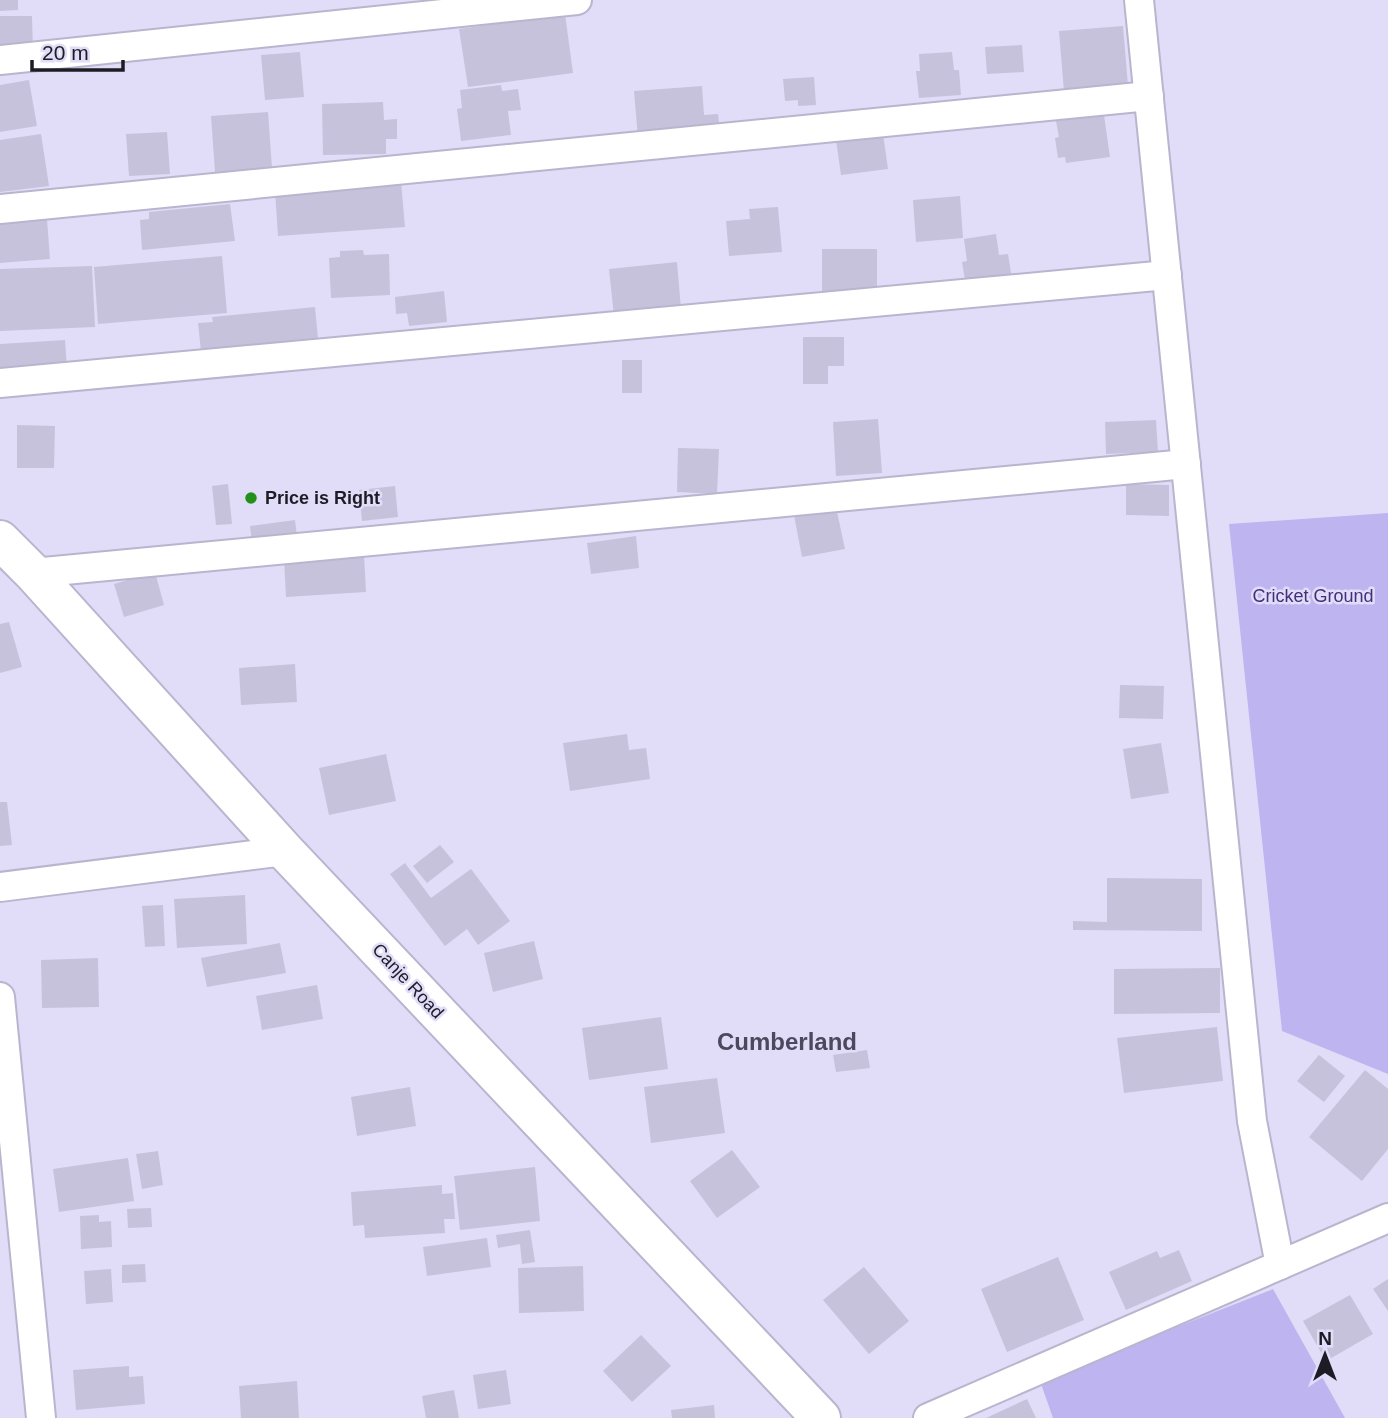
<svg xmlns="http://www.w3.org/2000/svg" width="1388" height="1418" font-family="Arial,sans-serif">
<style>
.green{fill:#beb4ef}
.building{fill:#c6c2dc}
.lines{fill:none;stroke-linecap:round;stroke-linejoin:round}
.street-casing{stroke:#b8b5ce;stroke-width:32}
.secondary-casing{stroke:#b8b5ce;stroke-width:42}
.street{stroke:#fff;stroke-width:28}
.secondary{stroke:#fff;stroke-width:38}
.poi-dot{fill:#239119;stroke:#e1ddf8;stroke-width:2.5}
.labels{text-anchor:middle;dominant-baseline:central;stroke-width:5;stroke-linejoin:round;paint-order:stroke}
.poi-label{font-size:18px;font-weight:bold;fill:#1d1c25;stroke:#e1ddf8;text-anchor:start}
.park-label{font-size:18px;fill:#442f7b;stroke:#e1ddf8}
.street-label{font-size:18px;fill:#1d1c25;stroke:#e1ddf8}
.district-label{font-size:24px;font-weight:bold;fill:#4c485e;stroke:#e1ddf8}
</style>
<rect width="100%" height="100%" fill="#e1ddf8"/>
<!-- green -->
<g class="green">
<path d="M1388 513V1074L1282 1031 1229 524Z"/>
<path d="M1273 1289 1345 1418H1053L1040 1381Z"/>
</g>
<!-- building -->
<g class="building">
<path d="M0 0H18V10L0 11Z"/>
<path d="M565 14 573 73 468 87 459 29Z"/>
<path d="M0 16H32L33 53 0 54Z"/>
<path d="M1123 26 1128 86 1064 92 1059 31Z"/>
<path d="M1022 45 1024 72 987 74 985 47Z"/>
<path d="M300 52 304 97 265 100 261 55Z"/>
<path d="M952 52 954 70H959L961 95 919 98 916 71H920L919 54Z"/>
<path d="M814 77 816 105 798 106V100L785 101 783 79Z"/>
<path d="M29 80 37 126 0 132V85Z"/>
<path d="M501 85 502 91 518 89 521 110 508 111 511 135 461 141 457 109 462 108 460 90Z"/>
<path d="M702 86 704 115 718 114 720 132 638 138 634 91Z"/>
<path d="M383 102 384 120 397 119V139H386V154L323 155 322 104Z"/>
<path d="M268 112 272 168 215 172 211 116Z"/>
<path d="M1104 115 1110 157 1066 163 1065 157 1058 158 1055 138 1059 137 1056 121Z"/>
<path d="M167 132 170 174 129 176 126 134Z"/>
<path d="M41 134 49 186 0 192V140Z"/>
<path d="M883 134 888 169 841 175 836 140Z"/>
<path d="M401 182 405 227 278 236 275 191Z"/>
<path d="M960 196 963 238 916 242 913 200Z"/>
<path d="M230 204 235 241 142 250 140 220 149 219V212Z"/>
<path d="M778 207 782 252 729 256 726 221 750 219 749 209Z"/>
<path d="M47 219 50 259 0 263V224Z"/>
<path d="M996 234 999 255 1008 254 1012 279 966 286 962 262 967 261 964 239Z"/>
<rect x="822" y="249" width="55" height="49"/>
<path d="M363 250 364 255 389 254 390 295 331 298 329 258 340 257V251Z"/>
<path d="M222 256 227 313 98 324 94 267Z"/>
<path d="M677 262 681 309 614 316 609 269Z"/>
<path d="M92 266 95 327 0 331V269Z"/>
<path d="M444 291 447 322 409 326 407 313 396 314 395 297Z"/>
<path d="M315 307 319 349 201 351 198 323 213 322 212 317Z"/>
<path d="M803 337H844V366H828V384H803Z"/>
<path d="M65 340 67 368 0 372V344Z"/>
<rect x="622" y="360" width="20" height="33"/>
<path d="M878 419 882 473 836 476 833 422Z"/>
<path d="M1156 420 1158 452 1106 454 1105 422Z"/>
<path d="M17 425 55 426 54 468H17Z"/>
<path d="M678 448 719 449 717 494 677 492Z"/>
<path d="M228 484 232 524 216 525 212 486Z"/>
<path d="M1126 484 1169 485V516L1126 515Z"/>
<path d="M395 486 398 517 362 521 359 490Z"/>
<path d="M836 507 845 549 802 557 794 515Z"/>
<path d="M295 520 297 536 252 542 250 526Z"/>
<path d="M636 536 639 568 591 574 587 543Z"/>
<path d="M364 554 366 592 286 597 284 559Z"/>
<path d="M155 572 164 605 124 617 114 584Z"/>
<path d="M9 622 22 667 0 673V624Z"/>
<path d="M295 664 297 702 241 705 239 668Z"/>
<path d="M1120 685 1164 686 1163 719 1119 718Z"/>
<path d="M627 734 629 750 646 748 650 779 570 791 563 743Z"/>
<path d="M1161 743 1169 793 1131 799 1123 749Z"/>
<path d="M386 754 396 801 329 815 319 768Z"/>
<path d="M0 802H7L12 845 0 846Z"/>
<path d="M440 845 454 862 427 883 413 866Z"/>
<path d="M405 863 431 898 471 869 510 921 478 945 467 929 445 946 390 874Z"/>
<path d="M1107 878 1202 879V931L1073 930V921L1107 922Z"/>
<path d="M245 895 247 944 177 948 174 899Z"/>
<path d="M163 905 165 946 145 947 142 906Z"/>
<path d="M534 941 543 979 493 992 484 953Z"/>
<path d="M280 943 286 973 207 987 201 958Z"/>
<path d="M98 958 99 1007 42 1008 41 960Z"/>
<path d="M1220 968V1013L1114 1014V969Z"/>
<path d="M317 985 323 1019 262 1030 256 996Z"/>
<path d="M661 1017 668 1069 589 1080 582 1028Z"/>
<path d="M1217 1027 1223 1081 1124 1093 1117 1038Z"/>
<path d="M867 1050 870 1068 836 1072 833 1055Z"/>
<path d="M1319 1055 1345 1076 1324 1102 1297 1081Z"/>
<path d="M1365 1070 1388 1089V1149L1362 1181 1309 1137Z"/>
<path d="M717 1078 725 1133 651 1143 644 1087Z"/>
<path d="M410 1087 416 1126 357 1136 351 1097Z"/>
<path d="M732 1150 760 1187 717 1218 690 1181Z"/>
<path d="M158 1151 163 1185 142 1189 136 1154Z"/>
<path d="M128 1158 134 1201 59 1212 53 1169Z"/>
<path d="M535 1167 540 1221 460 1230 454 1176Z"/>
<path d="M442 1185V1194L453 1193 455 1219H444L445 1233 365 1238 364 1225 353 1226 351 1192Z"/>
<path d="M151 1208 152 1227 128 1228 127 1209Z"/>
<path d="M99 1215V1222L111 1221 112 1247 81 1249 80 1216Z"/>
<path d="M530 1230 535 1262 522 1264 520 1244 498 1248 496 1235Z"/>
<path d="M487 1238 491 1267 427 1276 423 1247Z"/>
<path d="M1179 1250 1192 1281 1126 1310 1109 1272 1157 1251 1160 1258Z"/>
<path d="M1058 1257 1084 1320 1007 1352 981 1289Z"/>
<path d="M145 1264 146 1282 122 1283V1265Z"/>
<path d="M583 1266 584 1311 519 1313 518 1268Z"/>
<path d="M864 1267 909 1321 869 1354 823 1300Z"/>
<path d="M111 1269 113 1302 86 1304 84 1271Z"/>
<path d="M1388 1279V1311L1373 1289Z"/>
<path d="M1350 1295 1373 1334 1326 1361 1303 1321Z"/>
<path d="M641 1335 671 1366 632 1402 603 1371Z"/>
<path d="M129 1366V1377L143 1376 145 1404 76 1410 73 1370Z"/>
<path d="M506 1370 511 1404 478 1409 473 1375Z"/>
<path d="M297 1381 299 1418H241L239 1386Z"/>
<path d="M454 1390 459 1418H426L422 1396Z"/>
<path d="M1027 1399 1036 1418H986Z"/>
<path d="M714 1405 715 1418H672L671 1410Z"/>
</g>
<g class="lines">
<defs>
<g id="street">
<path d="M1139 0 1252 1121 1280 1265"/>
<path d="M0 60 577 0"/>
<path d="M0 209 1149 96"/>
<path d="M0 383 1167 275"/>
<path d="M33 573 1186 464"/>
<path d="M0 887 285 851"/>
<path d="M0 997 41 1418"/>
<path d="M928 1418 1388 1218"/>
</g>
<path id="secondary" d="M0 540 33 573 285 851 821 1418"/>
</defs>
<!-- street casing -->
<use href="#street" class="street-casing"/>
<!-- secondary casing -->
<use href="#secondary" class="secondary-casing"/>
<!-- street -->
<use href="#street" class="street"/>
<!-- secondary -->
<use href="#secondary" class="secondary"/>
</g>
<!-- markers -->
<circle class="poi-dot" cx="251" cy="498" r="7"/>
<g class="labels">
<!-- poi labels -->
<g class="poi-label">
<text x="265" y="498">Price is Right</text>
</g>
<!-- park labels -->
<g class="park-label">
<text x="1313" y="596">Cricket Ground</text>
</g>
<!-- street labels -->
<g class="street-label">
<text transform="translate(408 981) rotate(47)">Canje Road</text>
</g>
<!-- district labels -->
<g class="district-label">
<text x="787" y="1041">Cumberland</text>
</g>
</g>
<!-- north arrow -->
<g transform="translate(1325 1355)" stroke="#e1ddf8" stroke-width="5" paint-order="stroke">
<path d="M0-5L12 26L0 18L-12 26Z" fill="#1d1c25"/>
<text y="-10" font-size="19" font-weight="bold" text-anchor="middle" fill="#1d1c25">N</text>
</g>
<!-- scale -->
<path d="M32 60v10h91v-10" fill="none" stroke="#1d1c25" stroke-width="3.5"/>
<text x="42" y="60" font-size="21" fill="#1d1c25" stroke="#e1ddf8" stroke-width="5" paint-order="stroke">20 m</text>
</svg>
